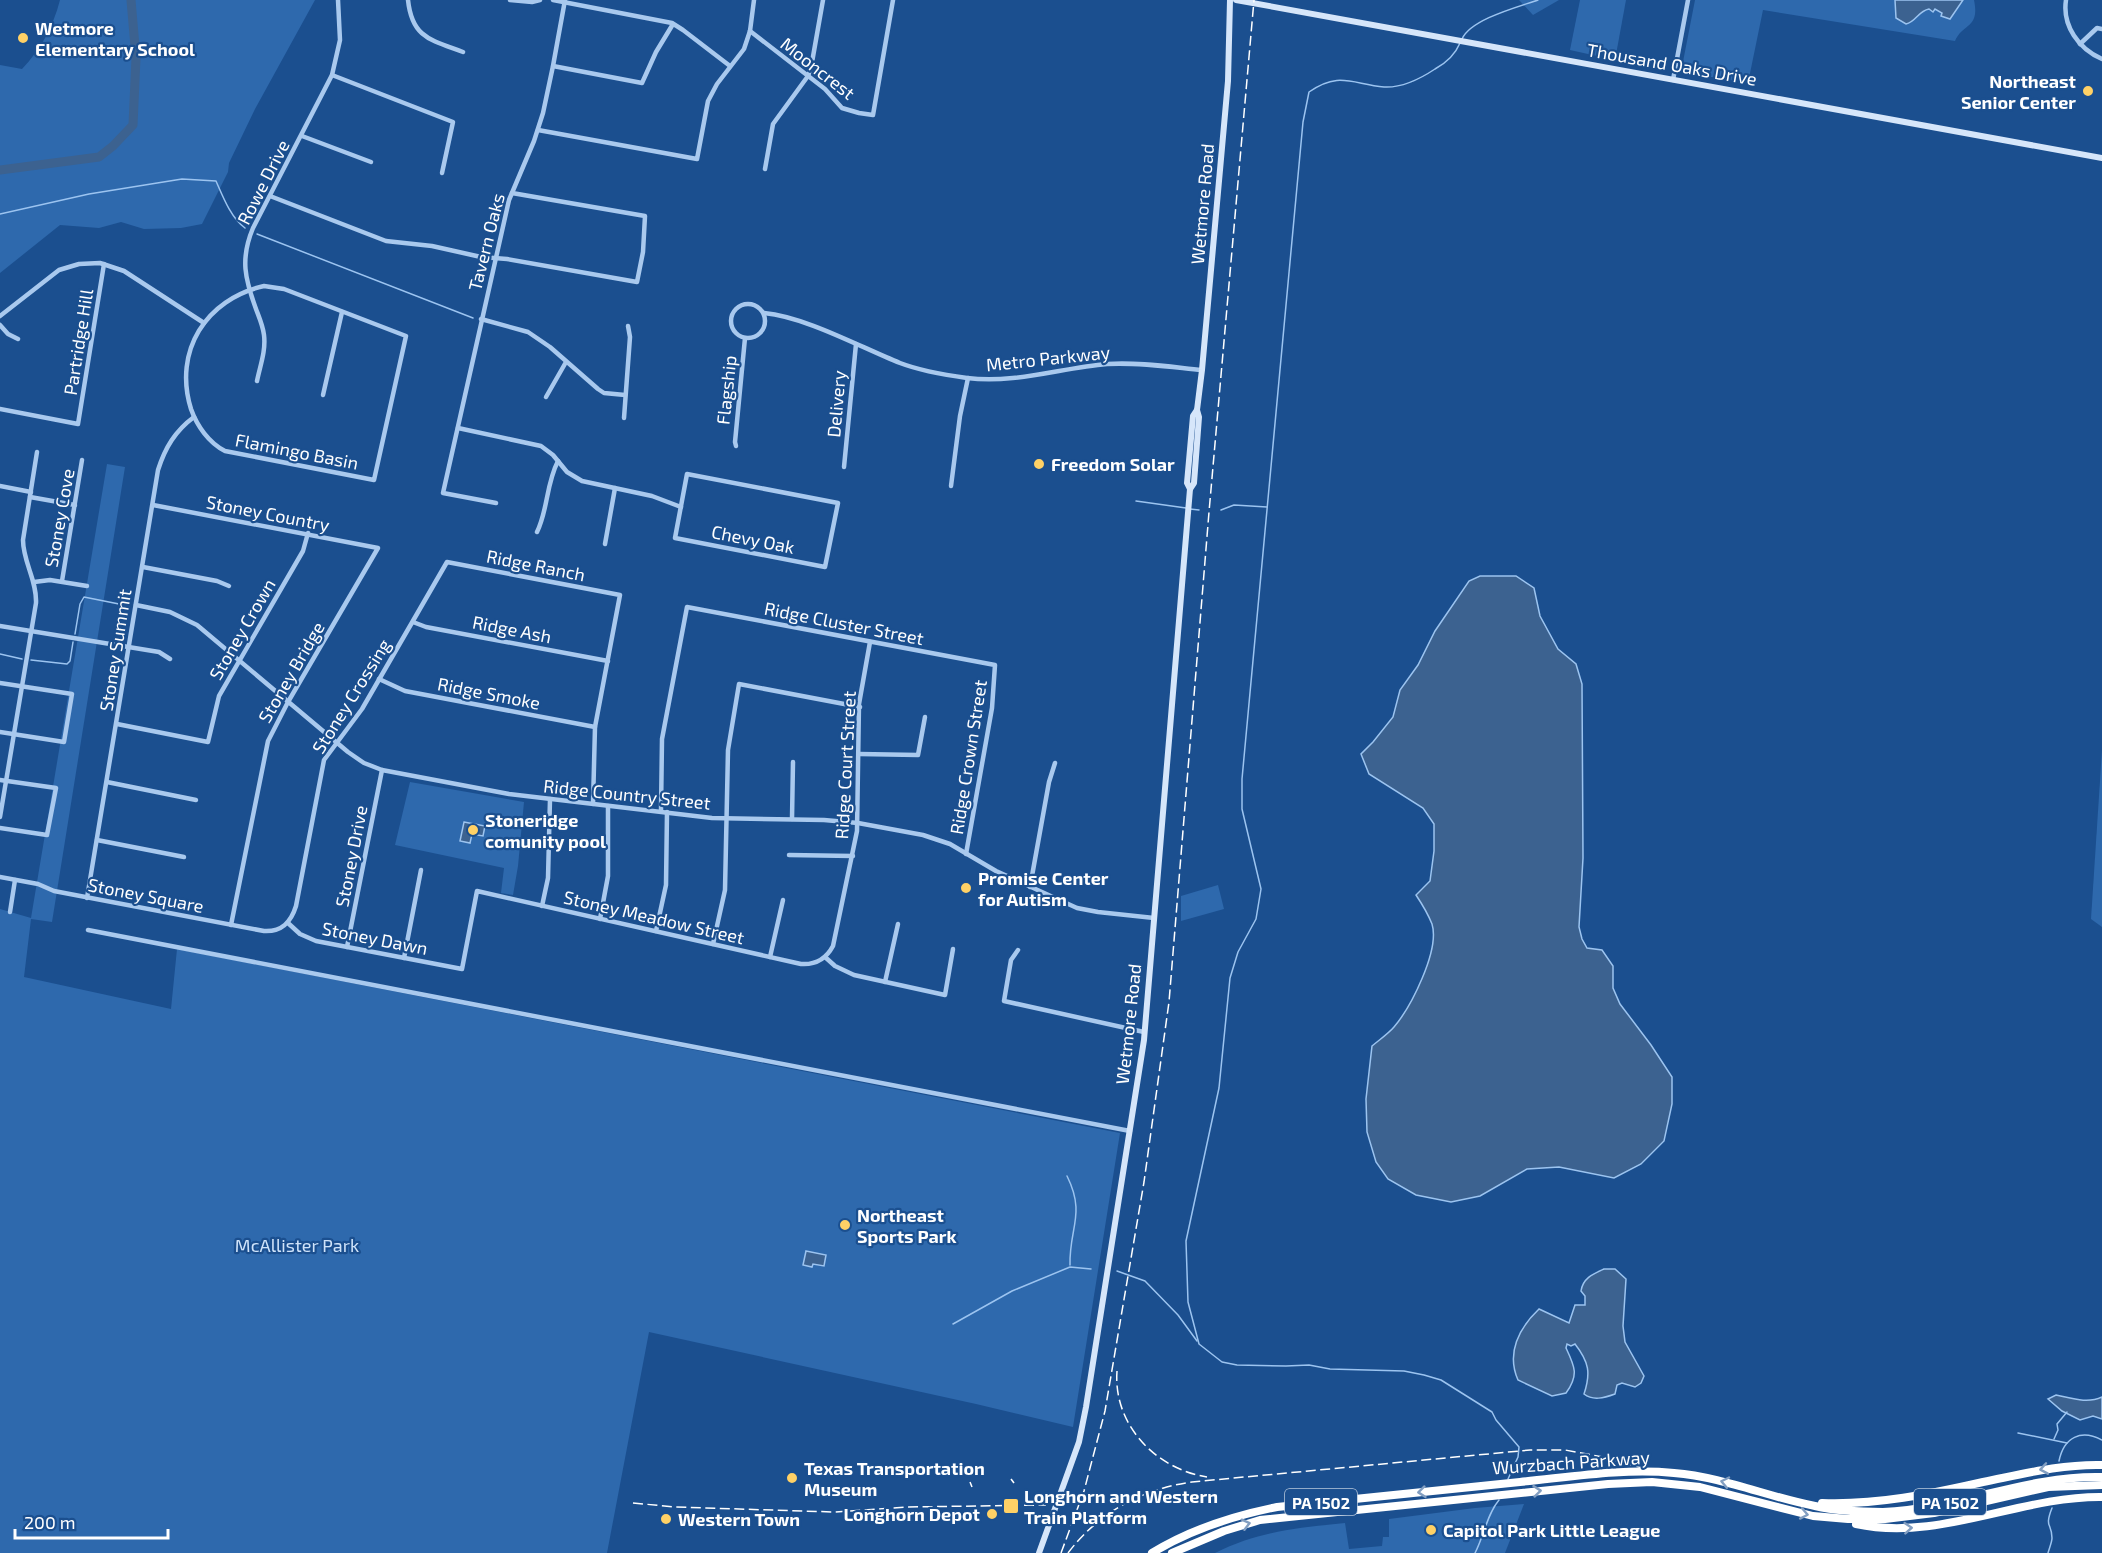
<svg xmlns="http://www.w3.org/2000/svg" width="2102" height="1553" font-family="'Exo 2',sans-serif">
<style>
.green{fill:#2e69ad}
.water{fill:#3c6290;stroke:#9cc4f0;stroke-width:1.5}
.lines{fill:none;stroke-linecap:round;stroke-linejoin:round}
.stream{stroke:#9cc4f0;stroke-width:1.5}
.river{stroke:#3c6290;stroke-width:9}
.street{stroke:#a9c9ee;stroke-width:4.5}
.secondary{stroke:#d6e6fa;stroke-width:6}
.highway{stroke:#fff;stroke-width:8}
.rail{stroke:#fff;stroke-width:1.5;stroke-dasharray:10 4.5;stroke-linecap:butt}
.oneway{stroke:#829ec1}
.poi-dot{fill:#ffd166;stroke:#1b4f8f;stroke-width:2}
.labels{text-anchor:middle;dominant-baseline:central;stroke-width:4.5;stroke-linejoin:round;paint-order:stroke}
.shield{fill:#1b4f8f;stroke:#bbcadd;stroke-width:1.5}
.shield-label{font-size:16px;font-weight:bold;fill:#fff}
.poi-label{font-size:18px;font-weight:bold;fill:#fff;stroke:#1b4f8f;text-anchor:start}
.street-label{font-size:18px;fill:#fff;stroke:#1b4f8f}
.park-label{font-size:18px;fill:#cfe3fa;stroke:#1b4f8f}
</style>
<rect width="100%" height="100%" fill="#1b4f8f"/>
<!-- green -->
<g class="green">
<path d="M60 0H315L255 109 229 163 228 172 202 224 181 228 144 229 121 222 99 228 60 225 0 273V65L22 69C41 49 53 27 60 0Z"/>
<path d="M1519 0H1559L1533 15Z"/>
<path d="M1580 0H1626L1615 60 1570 50Z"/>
<path d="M1695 0H1974C1980 29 1963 23 1955 41L1763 10 1748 83 1681 72Z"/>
<path d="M107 464 125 467 52 922 31 919 24 977 171 1009 177 949 1120 1133 1073 1427 976 1404 649 1332 607 1553H0V909L31 918Z"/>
<path d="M2102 750V927L2091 919Z"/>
<path d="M410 782 524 802 518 866 513 895 501 893 504 868 395 845Z"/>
<path d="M1218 885 1224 909 1181 921V896Z"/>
<path d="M1524 1504 1505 1553H1215C1259 1531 1297 1528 1345 1523L1349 1549 1382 1546 1383 1537H1389V1519L1475 1508Z"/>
</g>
<!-- water -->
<g class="water">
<path d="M1895 0H1963L1950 19 1941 16 1942 13 1935 9 1933 12 1929 9C1918 11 1916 22 1906 24L1896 18Z"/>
<path d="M1480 576H1516L1534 588 1540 616 1558 649 1576 664 1582 684 1583 858 1579 927 1582 939 1587 948 1602 950 1613 966V988L1620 1004 1651 1045 1672 1077V1104L1664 1141 1641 1164 1614 1178 1559 1167 1527 1169 1480 1196 1451 1202 1416 1195 1388 1179 1376 1162 1367 1132 1366 1099 1372 1046C1379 1040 1388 1034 1394 1027 1411 1007 1440 950 1432 924 1428 914 1422 904 1416 895L1430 881 1434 851V824L1423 808 1369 774 1361 754 1373 742 1393 717 1400 690 1418 665 1435 631 1469 581Z"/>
<path d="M464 822 485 826 483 836 472 834 470 843 460 841Z"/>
<path d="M806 1251 826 1255 824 1266 813 1264 812 1267 803 1265Z"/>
<path d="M1604 1269H1615L1626 1279 1623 1326 1625 1342 1644 1376 1641 1383 1635 1387 1622 1383 1617 1385 1615 1394C1604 1398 1593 1401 1584 1394 1591 1373 1589 1362 1575 1344L1571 1346 1567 1344 1566 1348C1575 1367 1579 1375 1566 1393L1552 1396 1518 1380C1506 1353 1519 1328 1539 1309L1569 1323 1575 1305H1585V1296L1581 1291C1583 1278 1593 1274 1604 1269Z"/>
<path d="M2056 1395C2071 1398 2087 1404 2102 1397V1419L2093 1416 2080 1420 2062 1411 2048 1399Z"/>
</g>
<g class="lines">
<!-- stream -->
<g class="stream">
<path d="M1462 39C1471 19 1518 7 1538 0"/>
<path d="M1460 43C1455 55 1446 63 1435 69 1420 79 1402 88 1384 87 1352 84 1339 71 1309 92L1303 122 1242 779V809L1261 889 1256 919 1238 952 1230 978 1219 1088 1186 1241 1188 1302 1199 1344 1222 1362 1237 1365 1286 1366 1309 1365 1330 1369 1404 1371 1424 1375 1441 1380 1492 1412 1496 1420 1519 1447 1518 1457 1508 1479"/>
<path d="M0 214 89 194 182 179 216 181C223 197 231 218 245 228"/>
<path d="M257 234 473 318"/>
<path d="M1136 501 1186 508"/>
<path d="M1190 509 1199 510"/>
<path d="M1221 510 1234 505 1267 507"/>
<path d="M75 634 80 604 84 597 129 606"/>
<path d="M0 654 22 659"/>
<path d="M31 660 67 664 70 661 73 642"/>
<path d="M1067 1176C1086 1214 1069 1228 1070 1265"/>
<path d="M1117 1271 1145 1281 1178 1315 1197 1341"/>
<path d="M953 1324 1012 1291 1070 1267 1091 1269"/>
<path d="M2018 1433 2067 1443"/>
<path d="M2054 1439 2058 1430 2057 1424 2067 1412"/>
<path d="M2059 1461C2064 1437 2081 1429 2102 1440"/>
<path d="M1475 1553C1484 1536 1487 1514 1499 1500"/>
<path d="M2048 1553C2049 1549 2052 1542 2052 1538 2052 1523 2044 1528 2052 1508"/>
</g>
<!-- river -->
<path class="river" d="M0 170 99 157 113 146 133 125 136 58 131 0"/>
<!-- street -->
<g class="street">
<path d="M408 0C412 38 431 40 463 52"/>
<path d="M510 0 532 2 540 0"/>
<path d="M553 0 672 23 683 30 730 66"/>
<path d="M2066 0C2062 26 2079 49 2102 59"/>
<path d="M750 31 825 89 842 108 859 113 873 115 893 0"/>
<path d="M2080 44 2097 28 2102 29"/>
<path d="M553 66 642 83 656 52 673 24"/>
<path d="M332 75 453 122 442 173"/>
<path d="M1673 80 1688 0"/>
<path d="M538 130 697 159 708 101 717 84 744 49 750 31 754 0"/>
<path d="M302 136 371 162"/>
<path d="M765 169 773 124 808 76 811 68 823 0"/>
<path d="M270 196 386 241 432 246 481 257 507 259 637 282 643 252 645 216 512 193"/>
<path d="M264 286 284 289 406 336 374 480 225 451C209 443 197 426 191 409 173 351 206 299 264 286Z"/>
<circle cx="748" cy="321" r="17"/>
<path d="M764 313C806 317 860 347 900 363 921 371 945 375 967 378 1015 384 1060 368 1107 364 1138 362 1171 367 1202 370"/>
<path d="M0 316 59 270 79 264 100 263 124 271 204 323"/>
<path d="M481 319 528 332 550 347 598 389 604 393 625 395"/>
<path d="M0 325 8 334 18 339"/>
<path d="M257 381C260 366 266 351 264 335 263 326 259 317 256 309 245 279 240 259 253 228L332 75 340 40 338 0"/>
<path d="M323 395 342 312"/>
<path d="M546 397 566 362"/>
<path d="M0 409 78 424 104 264"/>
<path d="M624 418 630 337 628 326"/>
<path d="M458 428 541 446 553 455 567 472 582 481 652 496 681 507"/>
<path d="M736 446 735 442 745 338"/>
<path d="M844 467 856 344"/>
<path d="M687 474 838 503 825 567 675 538Z"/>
<path d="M0 486 31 492"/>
<path d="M951 486 960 416 968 378"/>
<path d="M30 497 75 505"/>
<path d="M496 503 443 493 509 200 534 141 543 113 553 66 565 0"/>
<path d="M153 505 378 548 288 702 268 741 231 925"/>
<path d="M537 532C548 510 546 484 558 461"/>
<path d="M605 544 615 488"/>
<path d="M143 567 217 581 229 586"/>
<path d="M62 581 82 460"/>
<path d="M34 582 50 580 87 586"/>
<path d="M136 605 170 612 197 625 348 752 364 763 382 770 509 794 712 818 824 820 858 823 923 835 950 844 996 871 1077 908 1098 912 1154 918"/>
<path d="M413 622 426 627 608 661"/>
<path d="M0 626 159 652 170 659"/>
<path d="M379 679 405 691 595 727"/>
<path d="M0 683 72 694 64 742 0 732"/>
<path d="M117 724 208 742 219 696 303 551 308 533"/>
<path d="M859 754 918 755 925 717"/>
<path d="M0 780 56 788 47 835 0 828"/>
<path d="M107 782 196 800"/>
<path d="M661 811 662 739 687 607 995 665 992 708 966 854"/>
<path d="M0 817 36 603C37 580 23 562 23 540L37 452"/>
<path d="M792 819 793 762"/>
<path d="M97 840 184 857"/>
<path d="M789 855 853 856"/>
<path d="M0 877 38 884 54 891 264 931C282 932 291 922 296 906L324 760 362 709 447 562 620 595 595 727 593 804"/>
<path d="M1030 887 1049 782 1055 763"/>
<path d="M87 898 158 470C165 448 175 431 194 417"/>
<path d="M542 906 548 878 550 799"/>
<path d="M10 912 15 880"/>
<path d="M600 919 608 876V806"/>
<path d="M288 923 300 934 316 941 462 969 477 891 801 964C815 965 826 959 833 946L857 831 859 704 870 642"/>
<path d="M88 930 1130 1131"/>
<path d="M656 931 666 885 667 812"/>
<path d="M713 944 725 890 728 750 739 684 860 707"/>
<path d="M347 947 382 770"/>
<path d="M1018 950 1011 960 1004 1001 1144 1032"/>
<path d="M770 957 783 900"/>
<path d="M825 957 835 966 854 975 945 995 953 949"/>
<path d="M404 958 421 870"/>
<path d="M885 982 898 924"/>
</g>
<!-- secondary -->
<g class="secondary">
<path d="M1236 0 2102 158"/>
<path d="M1190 489 1187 483 1193 416 1197 410 1202 370 1228 81 1230 0"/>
<path d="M1039 1553 1079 1442 1086 1407 1144 1040 1190 489 1194 483 1199 417 1197 410"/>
</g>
<!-- highway -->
<g class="highway">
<path d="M1822 1503C1877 1505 1930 1494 1983 1482 2023 1474 2061 1464 2102 1465"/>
<path d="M1856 1524C1939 1542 2019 1496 2102 1497"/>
<path d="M1152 1553C1191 1529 1232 1516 1277 1507 1358 1498 1439 1490 1520 1482 1571 1477 1623 1468 1674 1473 1723 1477 1768 1497 1815 1506 1837 1511 1861 1512 1883 1512 1958 1509 2027 1475 2102 1477"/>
<path d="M1172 1553 1224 1531 1260 1520 1608 1484 1652 1482 1700 1487 1813 1516 1848 1519H1885L1934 1513 2048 1487 2102 1485"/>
</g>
<!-- rail -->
<g class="rail">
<path d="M1117 1371C1113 1425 1156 1469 1207 1477"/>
<path d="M1011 1479 1014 1483"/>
<path d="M970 1482 972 1487"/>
<path d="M633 1503 675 1507 834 1512 907 1507 1046 1505"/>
<path d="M1061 1553 1084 1491 1105 1411 1144 1182 1169 1002 1209 512 1254 0"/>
<path d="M1068 1553C1099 1512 1142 1489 1192 1482L1530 1450H1565L1603 1457 1650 1470"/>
</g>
</g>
<!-- one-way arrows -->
<defs><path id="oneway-chevron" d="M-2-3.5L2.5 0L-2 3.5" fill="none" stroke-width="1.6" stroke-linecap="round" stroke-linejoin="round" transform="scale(1.5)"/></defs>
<g class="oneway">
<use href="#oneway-chevron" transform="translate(2044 1469) rotate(170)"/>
<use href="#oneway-chevron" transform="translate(1725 1482) rotate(-168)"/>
<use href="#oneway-chevron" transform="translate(1537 1491) rotate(-6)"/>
<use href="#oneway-chevron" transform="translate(1422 1492) rotate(174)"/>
<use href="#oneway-chevron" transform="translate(1804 1514) rotate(11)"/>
<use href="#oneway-chevron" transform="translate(1246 1524) rotate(-15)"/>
<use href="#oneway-chevron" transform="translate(1908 1528) rotate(-4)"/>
</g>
<!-- markers -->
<g class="poi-dot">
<circle cx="23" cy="38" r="6"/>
<circle cx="2088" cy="91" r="6"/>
<circle cx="1039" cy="464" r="6"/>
<circle cx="473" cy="830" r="6"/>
<circle cx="966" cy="888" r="6"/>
<circle cx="845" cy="1225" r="6"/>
<circle cx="792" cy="1478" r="6"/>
<rect x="1003" y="1498" width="16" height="16" rx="3"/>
<circle cx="992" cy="1514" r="6"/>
<circle cx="666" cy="1519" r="6"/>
<circle cx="1431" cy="1530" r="6"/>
</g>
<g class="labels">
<!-- shield labels -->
<g class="shield">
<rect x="1285" y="1489" width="72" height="26" rx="4.5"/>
<rect x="1914" y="1489" width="72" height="26" rx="4.5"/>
</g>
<g class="shield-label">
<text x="1321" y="1502">PA 1502</text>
<text x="1950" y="1502">PA 1502</text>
</g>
<!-- poi labels -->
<g class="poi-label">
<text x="35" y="28">Wetmore<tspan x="35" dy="21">Elementary School</tspan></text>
<text x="2076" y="81" text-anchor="end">Northeast<tspan x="2076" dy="21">Senior Center</tspan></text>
<text x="1051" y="464">Freedom Solar</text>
<text x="485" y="820">Stoneridge<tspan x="485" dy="21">comunity pool</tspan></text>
<text x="978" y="878">Promise Center<tspan x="978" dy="21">for Autism</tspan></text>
<text x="857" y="1215">Northeast<tspan x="857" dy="21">Sports Park</tspan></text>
<text x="804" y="1468">Texas Transportation<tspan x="804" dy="21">Museum</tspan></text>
<text x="1024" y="1496">Longhorn and Western<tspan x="1024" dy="21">Train Platform</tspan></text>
<text x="980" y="1514" text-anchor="end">Longhorn Depot</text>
<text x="678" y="1519">Western Town</text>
<text x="1443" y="1530">Capitol Park Little League</text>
</g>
<!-- street labels -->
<g class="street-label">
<text transform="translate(1672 64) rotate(10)">Thousand Oaks Drive</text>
<text transform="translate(818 68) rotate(38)">Mooncrest</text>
<text transform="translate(263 182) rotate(-63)">Rowe Drive</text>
<text transform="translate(1202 204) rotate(-85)">Wetmore Road</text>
<text transform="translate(486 242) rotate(-76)">Tavern Oaks</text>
<text transform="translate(78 342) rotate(-81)">Partridge Hill</text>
<text transform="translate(1048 358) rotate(-6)">Metro Parkway</text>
<text transform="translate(726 390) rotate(-84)">Flagship</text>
<text transform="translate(836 404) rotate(-85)">Delivery</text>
<text transform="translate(297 451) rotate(11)">Flamingo Basin</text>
<text transform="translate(268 513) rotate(11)">Stoney Country</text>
<text transform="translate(59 518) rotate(-80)">Stoney Cove</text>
<text transform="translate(753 539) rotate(11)">Chevy Oak</text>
<text transform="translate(536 565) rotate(11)">Ridge Ranch</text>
<text transform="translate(844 623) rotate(11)">Ridge Cluster Street</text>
<text transform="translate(242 629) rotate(-60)">Stoney Crown</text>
<text transform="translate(512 629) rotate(11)">Ridge Ash</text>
<text transform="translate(115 650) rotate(-81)">Stoney Summit</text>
<text transform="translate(291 672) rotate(-60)">Stoney Bridge</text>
<text transform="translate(489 693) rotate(11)">Ridge Smoke</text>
<text transform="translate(351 696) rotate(-58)">Stoney Crossing</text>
<text transform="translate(968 757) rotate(-81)">Ridge Crown Street</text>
<text transform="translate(845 765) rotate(-87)">Ridge Court Street</text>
<text transform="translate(627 794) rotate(6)">Ridge Country Street</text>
<text transform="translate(351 856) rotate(-79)">Stoney Drive</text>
<text transform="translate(146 895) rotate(11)">Stoney Square</text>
<text transform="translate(654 917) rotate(13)">Stoney Meadow Street</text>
<text transform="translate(375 938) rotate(11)">Stoney Dawn</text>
<text transform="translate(1128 1024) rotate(-84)">Wetmore Road</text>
<text transform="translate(1571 1462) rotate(-4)">Wurzbach Parkway</text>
</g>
<!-- park labels -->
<g class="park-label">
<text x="297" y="1245">McAllister Park</text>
</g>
</g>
<!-- scale -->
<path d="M15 1529v9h153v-9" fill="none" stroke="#ffffff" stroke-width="3"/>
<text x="24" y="1529" font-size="18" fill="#ffffff" stroke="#1b4f8f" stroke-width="4.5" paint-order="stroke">200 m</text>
</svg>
